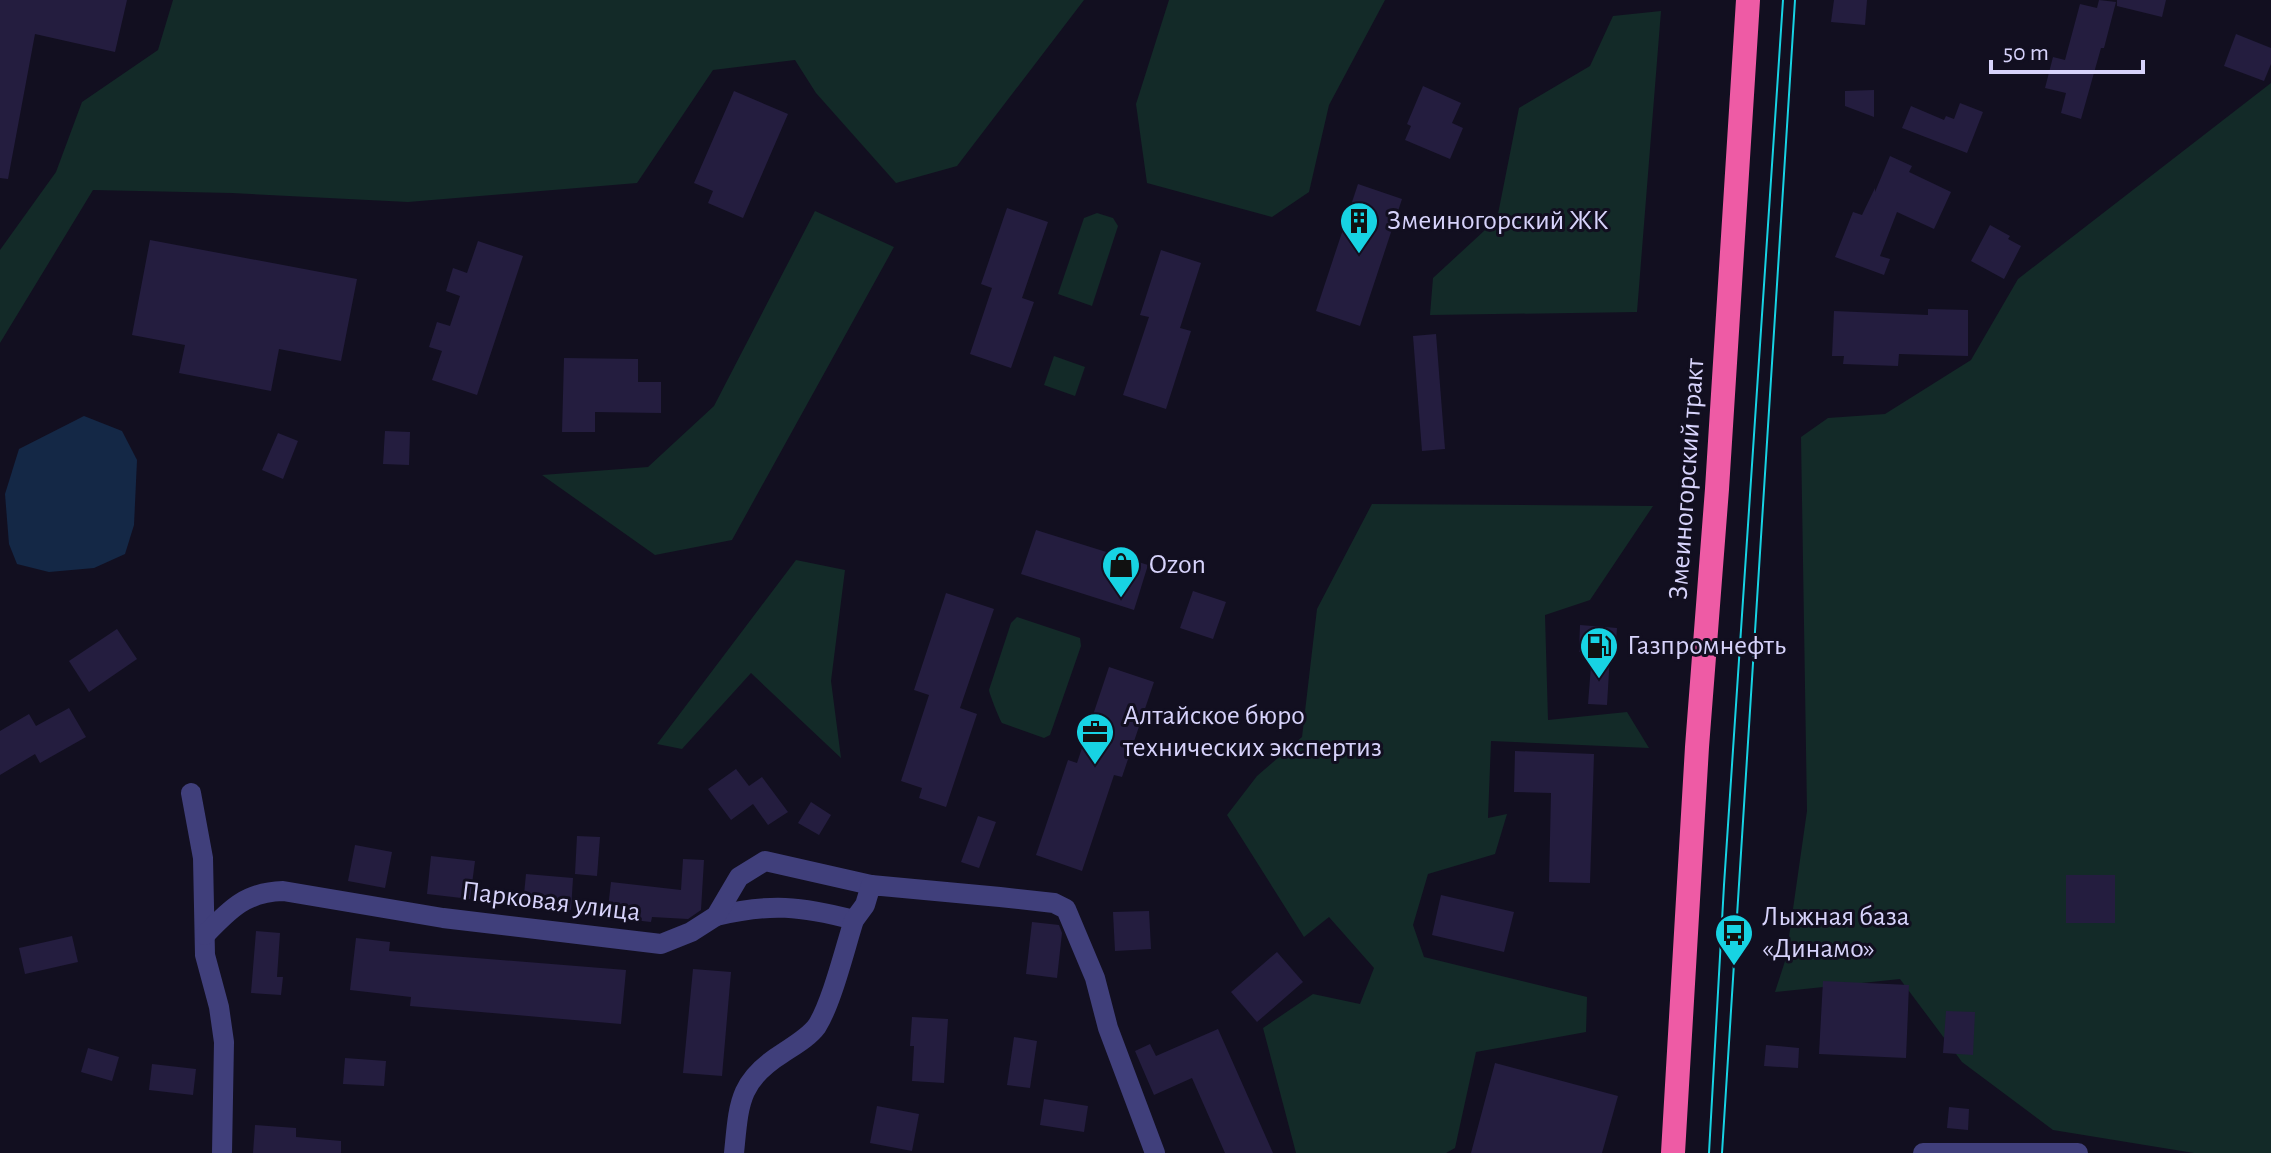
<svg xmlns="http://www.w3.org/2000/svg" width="2271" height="1153" font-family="'Alegreya Sans',sans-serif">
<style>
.green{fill:#132a28}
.water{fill:#142846}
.building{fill:#241d3f}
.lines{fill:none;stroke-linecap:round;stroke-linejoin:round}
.minor{stroke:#403f7b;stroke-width:20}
.highway{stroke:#ee5ba5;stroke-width:24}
.tram{stroke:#17d3e3;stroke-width:2}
.labels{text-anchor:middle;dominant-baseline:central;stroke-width:6;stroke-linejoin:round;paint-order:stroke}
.poi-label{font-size:28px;fill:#d7d3fb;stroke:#120f20;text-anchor:start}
.street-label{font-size:28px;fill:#d7d3fb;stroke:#120f20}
</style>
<rect width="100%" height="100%" fill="#120f20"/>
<!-- green -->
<g class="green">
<path d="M173 0H1084L957 166 896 183 816 93 795 60 713 70 637 183 408 202 232 193 93 190 0 343V250L56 172 82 102 158 50Z"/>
<path d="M1169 0H1385L1329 105 1309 192 1272 217 1147 183 1136 104Z"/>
<path d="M1661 11 1637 312 1430 315 1433 278 1497 219 1519 108 1590 66 1613 16Z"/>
<path d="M2271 83V1153H2194L2053 1130 1962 1062 1900 979 1775 992 1786 958 1807 811 1801 437 1828 418 1885 414 1971 360 2018 279Z"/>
<path d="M815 211 894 247 732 540 655 555 542 475 648 467 714 406Z"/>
<path d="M1097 213 1113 218 1118 226 1092 306 1058 294 1084 218Z"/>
<path d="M1054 356 1085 367 1075 396 1044 385Z"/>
<path d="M1372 504 1653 506 1590 600 1545 615 1548 720 1627 712 1649 748 1491 741 1488 818 1507 814 1495 854 1428 874 1413 925 1424 957 1587 997 1586 1032 1476 1052 1455 1148 1446 1153H1296L1263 1028 1313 994 1360 1004 1374 968 1329 917 1304 937 1227 815 1257 776 1302 737 1317 609Z"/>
<path d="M796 560 845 570 831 681 841 758 751 673 682 749 657 744Z"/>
<path d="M1017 617 1080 638 1081 646 1050 735 1044 738 1002 723C1000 721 989 693 989 690L1011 623Z"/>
</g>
<!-- water -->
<path class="water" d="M84 416 122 431 137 460 134 525 125 554 94 568 49 572 17 564 9 544 5 494 19 449Z"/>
<!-- building -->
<g class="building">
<path d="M0 0H127L115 52 35 34 8 179 0 178Z"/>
<path d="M1834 0H1867L1865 25 1831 22Z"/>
<path d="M2099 0 2116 2 2104 48H2101L2081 119 2061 113 2066 93 2045 88 2053 57 2065 60 2080 4 2097 8Z"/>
<path d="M2117 0H2166L2162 17 2117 6Z"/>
<path d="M2236 34 2271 48V64L2264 81 2224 66Z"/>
<path d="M1423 86 1461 103 1452 123 1463 128 1450 159 1405 140 1411 126 1407 124Z"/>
<path d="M1874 90V117L1845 106V91Z"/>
<path d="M734 91 788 114 743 218 708 203 713 191 694 183Z"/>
<path d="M1960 103 1983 112 1967 153 1902 128 1911 106 1944 120 1946 116 1954 119Z"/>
<path d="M1890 156 1912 166 1909 172 1951 192 1934 229 1897 212 1880 256 1890 259 1884 275 1835 257 1853 212 1862 215 1875 188V192Z"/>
<path d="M1358 184 1402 199 1360 326 1316 311Z"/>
<path d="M1007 208 1048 222 1022 298 1034 302 1011 368 970 354 992 288 981 284Z"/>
<path d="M1990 225 2010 236 2008 239 2021 246 2004 279 1971 261Z"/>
<path d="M150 240 357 279 341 361 279 349 271 391 179 373 185 345 132 335Z"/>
<path d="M478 241 523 256 477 395 432 380 442 351 429 347 437 322 450 326 460 296 446 291 453 268 467 273Z"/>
<path d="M1161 250 1201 263 1180 328 1191 331 1166 409 1123 395 1149 317 1140 315Z"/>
<path d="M1928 309 1968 310V356L1899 354 1898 366 1843 364 1844 356H1832L1834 311 1928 315Z"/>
<path d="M1436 334 1445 449 1422 451 1413 336Z"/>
<path d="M564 358 638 359V382H661V413L595 412V432H562Z"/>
<path d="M385 431 410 432 409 465 383 464Z"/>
<path d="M278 433 298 441 283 479 262 470Z"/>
<path d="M1036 530 1148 565 1134 610 1021 574Z"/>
<path d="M1193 591 1226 602 1213 639 1180 628Z"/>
<path d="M946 593 994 609 960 708 977 714 946 807 919 798 922 788 901 781 929 695 914 690Z"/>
<path d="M1580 625 1617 628 1615 656 1610 655 1607 705 1588 704 1592 653 1579 652Z"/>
<path d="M117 629 137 659 89 692 69 661Z"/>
<path d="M1109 667 1154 682 1122 777 1114 775 1082 871 1036 855 1068 760 1077 763Z"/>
<path d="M69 708 86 737 40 763 35 754 0 775V731L29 714 36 726Z"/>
<path d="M1515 751 1594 754 1590 883 1549 882 1551 793 1514 792Z"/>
<path d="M736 769 749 786 762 777 788 812 768 825 753 804 731 820 708 789Z"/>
<path d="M811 802 831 815 819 835 798 823Z"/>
<path d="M978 816 996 822 979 868 961 862Z"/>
<path d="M577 836 600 837 597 876 575 874Z"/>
<path d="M355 845 392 852 385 888 348 881Z"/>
<path d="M431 856 475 861 470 899 427 894Z"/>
<path d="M683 859 704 860 701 910 688 919 652 917 651 922 607 917 611 882 681 890Z"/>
<path d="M526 874 573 878 571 910 523 905Z"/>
<rect x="2066" y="875" width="49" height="48"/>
<path d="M1441 895 1514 912 1504 952 1432 935Z"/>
<path d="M1149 911 1151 949 1115 951 1113 912Z"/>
<path d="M1032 922 1059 925 1062 933 1057 978 1026 974Z"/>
<path d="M256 931 280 933 277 977H283L281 995 251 993Z"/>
<path d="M72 936 78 962 25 974 19 948Z"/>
<path d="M356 938 390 942 389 951 626 970 621 1024 410 1006 411 997 350 990Z"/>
<path d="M1277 952 1303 982 1257 1022 1231 992Z"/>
<path d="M693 969 731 972 722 1076 683 1073Z"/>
<path d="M1823 981 1909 985 1906 1058 1819 1054Z"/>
<path d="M1946 1011 1975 1012 1973 1055 1943 1053Z"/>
<path d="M912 1017 948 1019 944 1083 912 1081 914 1046H910Z"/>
<path d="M1218 1029 1273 1153H1225L1192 1078 1154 1095 1135 1051 1150 1044 1156 1056Z"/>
<path d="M1014 1037 1037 1041 1030 1088 1007 1085Z"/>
<path d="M1766 1045 1799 1048 1798 1068 1764 1066Z"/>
<path d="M88 1048 119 1057 112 1081 81 1072Z"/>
<path d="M345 1058 386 1061 384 1086 343 1084Z"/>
<path d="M1495 1063 1618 1096 1602 1153H1471Z"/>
<path d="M152 1064 196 1069 193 1095 149 1090Z"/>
<path d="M1044 1099 1088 1106 1084 1132 1040 1125Z"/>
<path d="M877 1106 919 1114 912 1151 870 1143Z"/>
<path d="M1949 1107 1969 1109 1968 1130 1947 1128Z"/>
<path d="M255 1125 296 1128V1137L341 1141V1153H253Z"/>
</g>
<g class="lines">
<!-- minor -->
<g class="minor">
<path d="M191 793 203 858 205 955 219 1007 224 1042 222 1153"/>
<path d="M716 916C770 903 801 906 854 920"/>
<path d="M205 935C230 909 246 892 283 891L443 918 661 944 691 932 716 916 739 877 765 861 871 885"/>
<path d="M734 1153C739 1104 738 1081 783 1053 795 1045 809 1037 817 1026 832 1002 845 948 854 920L865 905 871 885 1000 897 1054 903 1066 909 1095 978 1108 1028 1155 1153"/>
<path d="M1923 1153H2078"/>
</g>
<!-- highway -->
<path class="highway" d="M1673 1153 1697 747 1717 489 1748 0"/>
<!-- tram -->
<g class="tram">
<path d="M1709 1153 1724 885 1783 0"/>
<path d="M1722 1153 1795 0"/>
</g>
</g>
<!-- icons -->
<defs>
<symbol id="building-pin" viewBox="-11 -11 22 30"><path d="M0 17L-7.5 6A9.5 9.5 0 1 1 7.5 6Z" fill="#17d3e3" stroke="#120f20"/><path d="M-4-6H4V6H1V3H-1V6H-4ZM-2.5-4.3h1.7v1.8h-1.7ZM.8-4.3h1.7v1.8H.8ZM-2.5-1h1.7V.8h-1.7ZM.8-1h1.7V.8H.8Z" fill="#111"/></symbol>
<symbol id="shop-pin" viewBox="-11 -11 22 30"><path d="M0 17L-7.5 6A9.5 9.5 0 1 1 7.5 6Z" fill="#17d3e3" stroke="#120f20"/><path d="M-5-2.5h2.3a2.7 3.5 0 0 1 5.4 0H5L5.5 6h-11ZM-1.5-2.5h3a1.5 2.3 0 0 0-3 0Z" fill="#111"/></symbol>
<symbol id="fuel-pin" viewBox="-11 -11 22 30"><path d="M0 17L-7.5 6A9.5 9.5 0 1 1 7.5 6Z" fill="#17d3e3" stroke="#120f20"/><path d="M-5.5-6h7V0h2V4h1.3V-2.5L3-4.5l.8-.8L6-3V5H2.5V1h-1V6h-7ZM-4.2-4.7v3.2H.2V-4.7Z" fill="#111"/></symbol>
<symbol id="office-pin" viewBox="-11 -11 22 30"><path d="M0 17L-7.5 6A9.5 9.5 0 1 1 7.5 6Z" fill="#17d3e3" stroke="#120f20"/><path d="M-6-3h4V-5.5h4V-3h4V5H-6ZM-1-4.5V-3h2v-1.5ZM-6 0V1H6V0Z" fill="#111"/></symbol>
<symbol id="bus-pin" viewBox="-11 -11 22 30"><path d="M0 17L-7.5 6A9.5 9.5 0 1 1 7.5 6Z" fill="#17d3e3" stroke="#120f20"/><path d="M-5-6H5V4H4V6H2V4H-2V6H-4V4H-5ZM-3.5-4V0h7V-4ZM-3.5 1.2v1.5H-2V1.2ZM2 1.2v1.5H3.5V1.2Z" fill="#111"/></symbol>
</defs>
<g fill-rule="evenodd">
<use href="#building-pin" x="1337" y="199" width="44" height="60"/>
<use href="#shop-pin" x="1099" y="543" width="44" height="60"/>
<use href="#fuel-pin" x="1577" y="624" width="44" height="60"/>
<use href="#office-pin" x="1073" y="710" width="44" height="60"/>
<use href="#bus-pin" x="1712" y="911" width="44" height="60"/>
</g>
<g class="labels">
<!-- poi labels -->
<g class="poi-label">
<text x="1387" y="221">Змеиногорский ЖК</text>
<text x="1149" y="565">Ozon</text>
<text x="1627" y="646">Газпромнефть</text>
<text x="1123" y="716">Алтайское бюро<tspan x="1123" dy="32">технических экспертиз</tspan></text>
<text x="1762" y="917">Лыжная база<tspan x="1762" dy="32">«Динамо»</tspan></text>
</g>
<!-- street labels -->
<g class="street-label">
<text transform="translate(1687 479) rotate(-86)">Змеиногорский тракт</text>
<text transform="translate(551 902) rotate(7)">Парковая улица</text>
</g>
</g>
<!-- scale -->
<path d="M1991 60v12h152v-12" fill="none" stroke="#d7d3fb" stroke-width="4"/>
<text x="2003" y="60" font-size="24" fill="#d7d3fb" stroke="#120f20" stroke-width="6" paint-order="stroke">50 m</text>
</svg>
